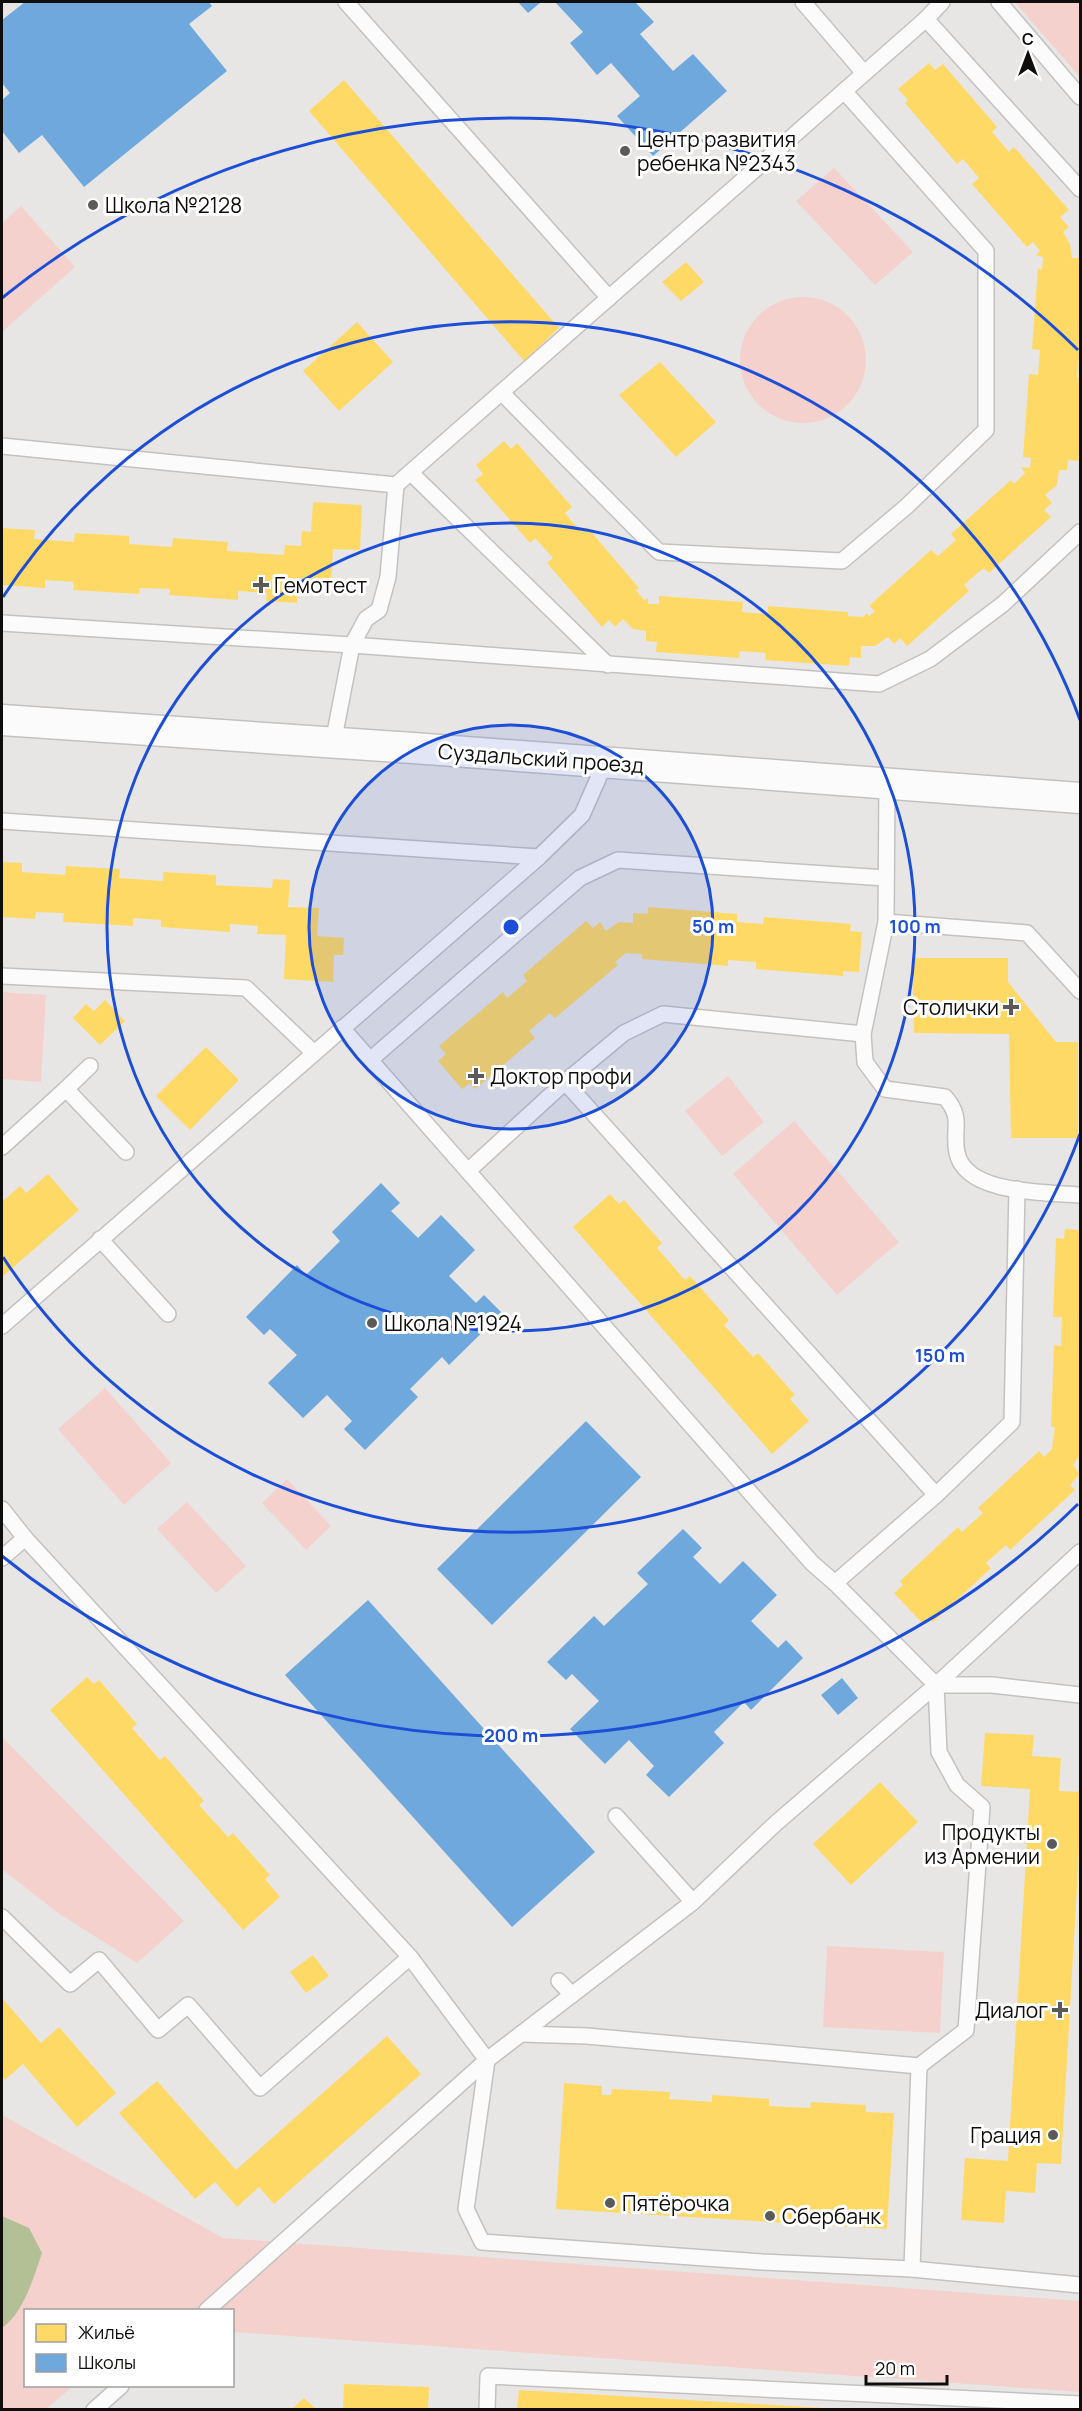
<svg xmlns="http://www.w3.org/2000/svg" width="1082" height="2411" font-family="Manrope,sans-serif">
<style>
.green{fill:#f4d1cc}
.water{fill:#b3c096}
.homes{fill:#ffd966}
.schools{fill:#6fa8dc}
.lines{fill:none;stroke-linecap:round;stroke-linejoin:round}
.service-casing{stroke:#c3c2c0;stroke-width:18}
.minor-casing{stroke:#c3c2c0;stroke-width:33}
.service{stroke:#fcfbfb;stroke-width:15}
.minor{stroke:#fcfbfb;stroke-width:30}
.ring{fill:none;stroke:#1d4ed8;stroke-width:3}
.poi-dot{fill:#5b5a58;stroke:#fff;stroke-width:2}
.labels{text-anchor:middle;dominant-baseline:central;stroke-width:6;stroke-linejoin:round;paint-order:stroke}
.poi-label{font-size:21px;fill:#0f0e0c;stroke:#fff;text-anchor:start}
.street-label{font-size:21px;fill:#0f0e0c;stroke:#fff}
.centre{fill:#1d4ed8;stroke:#fff;stroke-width:3}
.ring-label{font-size:18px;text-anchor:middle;font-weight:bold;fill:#1d4ed8;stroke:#fff;stroke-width:6;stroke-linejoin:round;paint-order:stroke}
</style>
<rect width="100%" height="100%" fill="#e8e6e4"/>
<!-- green -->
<g class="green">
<path d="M1015 2H1080V77Z"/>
<path d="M834 168 913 252 875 285 796 201Z"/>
<path d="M21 206 75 267 2 332V223Z"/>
<circle cx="803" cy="360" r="63"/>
<path d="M2 992 46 995 41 1082 2 1079Z"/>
<path d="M728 1076 764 1122 722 1156 685 1111Z"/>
<path d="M794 1121 899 1242 837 1295 733 1174Z"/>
<path d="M105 1388 171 1463 124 1505 58 1429Z"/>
<path d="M287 1479 331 1526 306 1550 262 1503Z"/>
<path d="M187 1502 246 1566 216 1593 157 1529Z"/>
<path d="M2 1737 184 1921 137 1963 58 1913 2 1869Z"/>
<path d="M827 1946 944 1952 940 2033 823 2027Z"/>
<path d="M2 2115 223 2238 1080 2301V2392L233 2332 232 2310H26V2386H73L46 2409H2Z"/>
</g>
<!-- water -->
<path class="water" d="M2 2216 29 2228 42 2253C33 2279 24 2312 2 2328Z"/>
<!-- homes -->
<g class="homes">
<path d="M929 63 935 70 943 64 997 127 992 132 1009 152 1014 147 1069 210 1060 217 1069 227 1063 232 1070 244 1072 258H1080V351L1077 377 1080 378V436L1079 461 1068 460 1067 470H1059L1057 485 1045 495 1052 503 1044 510 1051 517 989 573 984 568 974 576 964 585 969 591 907 646 900 638 894 644 888 637 875 646H861V658L850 657 849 666 765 660 766 653 740 651 739 658 656 652 657 642 646 641V631L633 629 623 619 615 627 609 620 602 627 547 563 553 558 535 538 530 543 475 480 483 474 476 465 504 441 511 449 517 443 572 507 565 513 581 532 587 527 639 588 636 590 644 600 648 598V604H659V596L743 602 742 612 767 614 768 606 848 612V616L864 617 866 613 869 616 875 611 869 606 931 550 938 556 956 540 951 534 1011 480 1014 484 1025 473 1021 467 1030 468 1031 458 1023 457 1029 374 1038 375 1040 350 1032 349 1038 269 1042 270 1043 257 1036 255 1040 251 1033 242 1027 247 972 184 979 178 963 159 957 164 905 103 908 100 898 89Z"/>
<path d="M344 80 559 328 524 361 309 111Z"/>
<path d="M686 262 704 282 681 301 662 282Z"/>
<path d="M357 322 393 362 339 411 303 371Z"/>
<path d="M660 362 716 422 676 457 619 395Z"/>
<path d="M313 502 362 505 360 550 333 549 331 580 298 578 297 603 266 601 267 593 238 591V600L169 595 170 589 140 588 139 594 73 590 74 582 45 580V588L2 585V528L35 530 34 539 74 542 75 533 129 536V544L172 547 173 538 228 542 227 551 284 555 285 545 301 546 302 531 311 532Z"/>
<path d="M2 862 22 863V872L65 875 66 866 120 869 119 878 163 881V872L216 875V885L272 888 273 879 290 880 288 907 319 908 317 936 344 938 343 955H334L333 982 284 979 286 935 257 934 258 926 230 924V932L161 927V920L133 918V926L63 922 64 913 36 912 35 919 2 917Z"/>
<path d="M648 907 737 914V922L763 924 764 917 851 924 850 931 862 932 859 972 843 971V976L756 969V962L728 960V966L642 959V954L626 953 615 962 618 965 555 1018 550 1013 529 1031 535 1038 475 1089 470 1083 462 1089 438 1061 446 1054 439 1046 503 992 507 998 527 981 523 975 586 921 593 928 600 922 606 931 619 922 633 923V913L648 914Z"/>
<path d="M912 958H1008V982L1056 1042H1078V1138H1011L1009 1034 914 1033Z"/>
<path d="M105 1000 125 1021 100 1045 73 1018 86 1004 94 1011Z"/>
<path d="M206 1047 239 1080 190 1130 156 1096Z"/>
<path d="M48 1174 79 1210 2 1277V1202L20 1186 26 1193Z"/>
<path d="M610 1194 619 1204 624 1200 662 1243 657 1248 685 1280 690 1276 729 1320 724 1325 753 1357 758 1353 795 1395 790 1399 809 1421 772 1454 573 1227Z"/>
<path d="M1065 1229 1080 1230V1456L1073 1465 1080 1474 1070 1485 1075 1490 1010 1550 1006 1545 986 1563 991 1568 933 1622 928 1617 922 1623 894 1593 903 1585 900 1581 958 1527 962 1532 983 1513 978 1508 1039 1451 1044 1457 1052 1449 1055 1427H1051L1054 1345 1061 1346 1062 1317H1053L1056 1238 1064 1239Z"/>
<path d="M87 1677 94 1684 99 1680 137 1724 132 1728 160 1760 165 1756 204 1801 199 1805 228 1837 233 1833 270 1875 265 1879 280 1897 243 1930 50 1710Z"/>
<path d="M985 1733 1034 1735 1032 1756 1061 1758 1059 1791 1080 1792V1835L1061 2164 1037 2163 1035 2193 1006 2191 1004 2223 961 2220 965 2158 1008 2161 1030 1789 981 1786Z"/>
<path d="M880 1782 918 1822 851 1885 813 1844Z"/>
<path d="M313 1955 329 1976 306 1993 290 1972Z"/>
<path d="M2 1998 41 2043 59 2027 116 2093 77 2127 23 2064 5 2080 2 2075Z"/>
<path d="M387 2036 421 2074 274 2204 259 2187 237 2207 215 2182 195 2199 119 2113 157 2081 236 2170Z"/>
<path d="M564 2083 602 2086V2095H611L612 2089 670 2092 669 2099 712 2102V2095L742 2097 769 2099V2106L810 2108 811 2102 847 2104 866 2105V2112L894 2113 887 2229 556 2209Z"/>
<path d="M344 2384 429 2387 428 2409H343Z"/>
<path d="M519 2390 824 2408V2409H517Z"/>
<path d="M304 2398 316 2409H292Z"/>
</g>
<!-- schools -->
<g class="schools">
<path d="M25 2H209L212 6 189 24 227 71 84 187 42 135 19 153 2 131V100L10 93 2 83V20Z"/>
<path d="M518 2H541L528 13Z"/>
<path d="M555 2H635L654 22 640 34 673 71 693 54 727 91 653 156 617 116 640 96 611 63 597 75 570 43 583 32Z"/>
<path d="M381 1183 400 1203 391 1211 418 1238 441 1215 475 1250 449 1276 476 1303 484 1295 502 1313 449 1365 442 1357 410 1389 418 1397 365 1450 344 1429 352 1421 327 1395 303 1418 268 1383 297 1355 270 1329 264 1335 246 1317 297 1265 306 1275 340 1241 332 1232Z"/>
<path d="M586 1421 641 1477 492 1625 437 1569Z"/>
<path d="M683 1529 702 1548 693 1557 720 1584 743 1561 777 1595 751 1621 778 1648 786 1640 803 1658 751 1710 744 1702 714 1732 724 1743 669 1797 646 1775 654 1766 629 1740 605 1764 570 1729 599 1701 572 1674 566 1680 547 1662 594 1616 604 1626 648 1584 637 1573Z"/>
<path d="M368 1600 595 1852 512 1927 285 1675Z"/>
<path d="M842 1678 858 1698 838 1715 821 1695Z"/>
</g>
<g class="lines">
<defs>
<g id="service">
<path d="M346 2 609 298"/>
<path d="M803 2 864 73"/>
<path d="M999 2 1080 97"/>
<path d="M926 19 1080 189"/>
<path d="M502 393 659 552 842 561 907 506 986 430V251L844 91"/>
<path d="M2 446 396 485"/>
<path d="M411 473 608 665"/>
<path d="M2 623 352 645 879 684 930 659 1003 604 1080 532"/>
<path d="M333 743 352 645 366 619 379 610 388 577 396 485 926 19 942 2"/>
<path d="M887 783 886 922 863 1034 865 1062 885 1089 945 1097C964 1119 952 1129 957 1153 966 1195 1047 1192 1080 1195"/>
<path d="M2 821 539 857"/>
<path d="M886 922 1027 933 1080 991"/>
<path d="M2 976 246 988 314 1053"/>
<path d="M342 1028 812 1563 835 1583 936 1685"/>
<path d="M370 1060 580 878 618 860 886 878"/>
<path d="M565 1082 936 1495 1012 1422 1017 1189"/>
<path d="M66 1089 90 1066"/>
<path d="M2 1147 66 1089 126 1152"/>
<path d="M469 1170 565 1082 624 1033 663 1014 863 1034"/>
<path d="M100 1239 168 1314"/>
<path d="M2 1326 539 857 582 815 605 763"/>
<path d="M2 1509 25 1538 410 1957 487 2060 466 2209 482 2242 762 2262 912 2269 1080 2285"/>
<path d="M2 1558 25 1538"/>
<path d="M835 1583 936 1495"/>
<path d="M616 1816 693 1902"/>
<path d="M2 1917 70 1984 99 1960 158 2030 188 2005 260 2088 410 1957"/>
<path d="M559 1981 572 1995"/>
<path d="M521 2034 587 2036 919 2066 966 2030 982 1807 957 1785 939 1752 936 1685H992L1080 1695"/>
<path d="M912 2269 919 2066"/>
<path d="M207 2310 487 2060 693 1902 775 1824 936 1685 1080 1552"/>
<path d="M94 2410 121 2386"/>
<path d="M487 2410 488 2376 1080 2404"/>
</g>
<path id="minor" d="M2 720 413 748 1080 798"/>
</defs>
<!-- service casing -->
<use href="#service" class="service-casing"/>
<!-- minor casing -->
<use href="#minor" class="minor-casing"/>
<!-- service -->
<use href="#service" class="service"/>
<!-- minor -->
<use href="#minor" class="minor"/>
</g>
<!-- distance rings -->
<circle cx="511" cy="927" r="202" fill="#1d4ed8" fill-opacity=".12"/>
<g class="ring">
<circle cx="511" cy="927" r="202"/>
<circle cx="511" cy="927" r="404"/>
<path d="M1080 1134A606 606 0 0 1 3 1257M3 597A606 606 0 0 1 1080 720"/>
<path d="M1078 1504A809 809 0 0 1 2 1556M2 298A809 809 0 0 1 1078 350"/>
</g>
<!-- markers -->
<g class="poi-dot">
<circle cx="625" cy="151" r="6"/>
<circle cx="93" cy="205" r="6"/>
<path d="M258 576h6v6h6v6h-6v6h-6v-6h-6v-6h6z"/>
<path d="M1008 998h6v6h6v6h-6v6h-6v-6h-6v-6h6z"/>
<path d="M473 1067h6v6h6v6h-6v6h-6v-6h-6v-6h6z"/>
<circle cx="372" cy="1323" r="6"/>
<circle cx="1052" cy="1844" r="6"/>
<path d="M1057 2001h6v6h6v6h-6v6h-6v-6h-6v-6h6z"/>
<circle cx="1053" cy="2135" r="6"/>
<circle cx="610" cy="2203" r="6"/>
<circle cx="770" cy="2216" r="6"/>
</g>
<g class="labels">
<!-- poi labels -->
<g class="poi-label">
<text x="637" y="139">Центр развития<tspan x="637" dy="24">ребенка №2343</tspan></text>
<text x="105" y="205">Школа №2128</text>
<text x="274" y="585">Гемотест</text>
<text x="999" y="1007" text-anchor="end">Столички</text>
<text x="490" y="1076">Доктор профи</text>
<text x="384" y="1323">Школа №1924</text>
<text x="1040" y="1832" text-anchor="end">Продукты<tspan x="1040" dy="24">из Армении</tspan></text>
<text x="1048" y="2010" text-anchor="end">Диалог</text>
<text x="1041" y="2135" text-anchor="end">Грация</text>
<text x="622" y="2203">Пятёрочка</text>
<text x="782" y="2216">Сбербанк</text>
</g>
<!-- street labels -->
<g class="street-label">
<text transform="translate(541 758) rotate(4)">Суздальский проезд</text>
</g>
</g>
<circle cx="511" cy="927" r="9" class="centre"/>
<g class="ring-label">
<text x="713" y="933">50 m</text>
<text x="915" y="933">100 m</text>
<text x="940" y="1362">150 m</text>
<text x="511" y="1742">200 m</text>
</g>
<!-- border -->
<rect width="1082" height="2411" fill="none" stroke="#0f0e0c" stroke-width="6"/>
<!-- legend -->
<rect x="24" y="2309" width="210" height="78" fill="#ffffff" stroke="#9f9f9e" stroke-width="1.5"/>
<rect x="36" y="2324" width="30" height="18" fill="#ffd966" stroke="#9f9f9e" stroke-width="1.5"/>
<text x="78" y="2339" font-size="18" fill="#0f0e0c">Жильё</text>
<rect x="36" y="2354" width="30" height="18" fill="#6fa8dc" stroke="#9f9f9e" stroke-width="1.5"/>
<text x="78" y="2369" font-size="18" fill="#0f0e0c">Школы</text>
<!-- north arrow -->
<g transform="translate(1028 54)" stroke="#ffffff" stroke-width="4.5" paint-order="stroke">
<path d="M0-4.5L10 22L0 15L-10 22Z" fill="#0f0e0c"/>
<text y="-9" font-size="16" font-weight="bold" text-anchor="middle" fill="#0f0e0c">С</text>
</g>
<!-- scale -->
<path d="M866 2375v9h81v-9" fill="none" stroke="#0f0e0c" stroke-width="3"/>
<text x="875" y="2375" font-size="18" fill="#0f0e0c" stroke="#ffffff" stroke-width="4.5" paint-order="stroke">20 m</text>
</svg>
